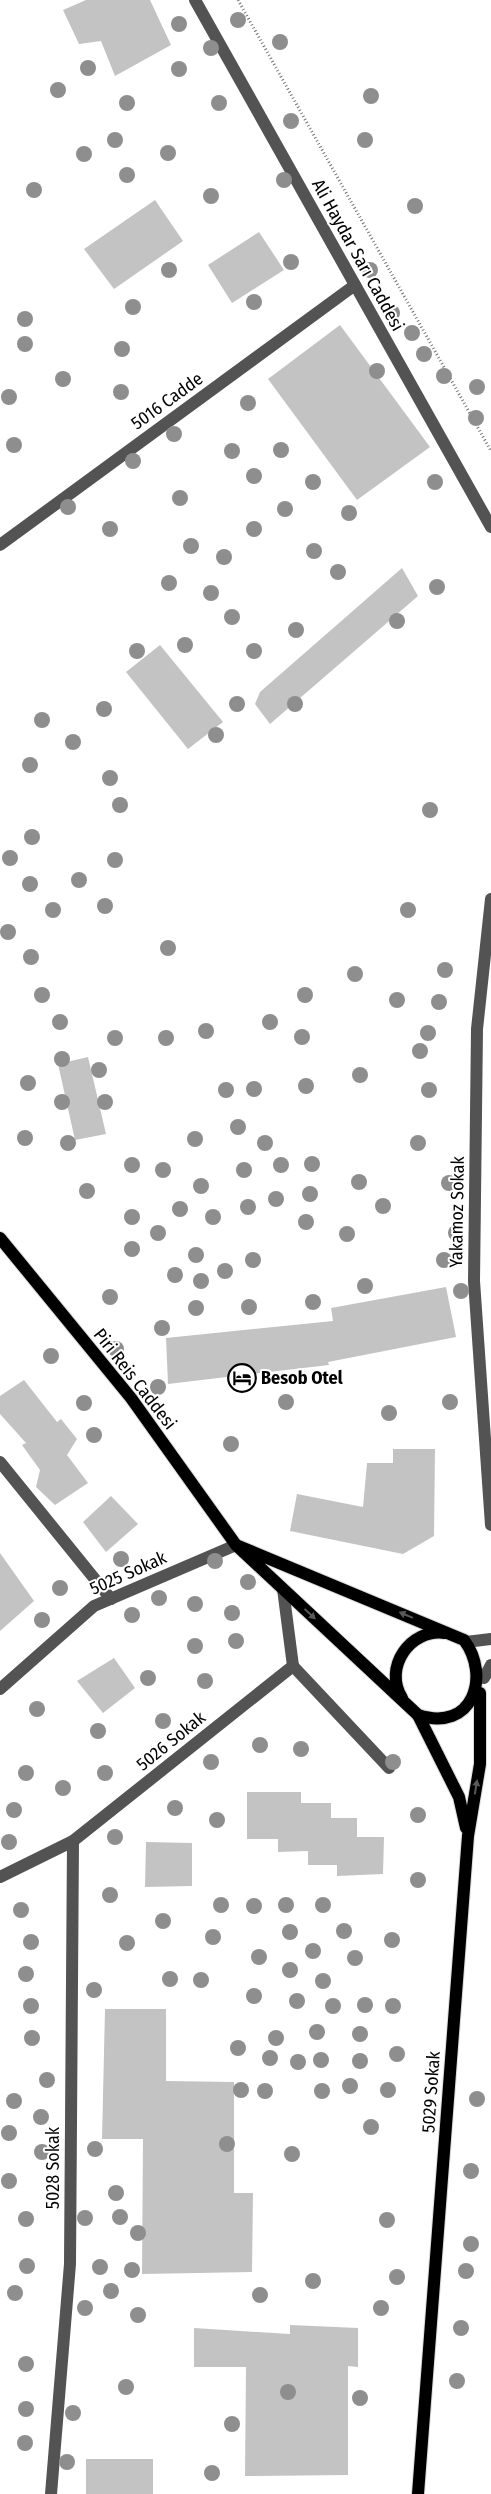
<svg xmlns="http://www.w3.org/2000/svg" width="491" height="2494" font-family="'Fira Sans Condensed',sans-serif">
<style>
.building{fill:#c3c3c3}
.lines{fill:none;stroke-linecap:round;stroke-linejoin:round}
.major-casing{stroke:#dbdbdb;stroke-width:14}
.path{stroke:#757575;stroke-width:3;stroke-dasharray:1 2.5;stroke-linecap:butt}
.minor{stroke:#535353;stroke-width:12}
.major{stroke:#000;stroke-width:12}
.tree{fill:#8e8e8e}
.oneway{fill:#595959}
.labels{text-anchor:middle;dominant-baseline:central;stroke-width:4;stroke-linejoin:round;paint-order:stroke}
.street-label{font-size:18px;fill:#000;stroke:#fff}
.poi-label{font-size:18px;font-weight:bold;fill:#000;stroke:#fff;text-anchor:start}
</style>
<rect width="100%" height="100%" fill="#fff"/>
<!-- building -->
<g class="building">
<path d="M86 0H150L171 45 115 76 101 41 79 44 63 10Z"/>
<path d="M155 200 183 241 114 289 84 249Z"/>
<path d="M259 232 284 270 232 303 208 265Z"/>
<path d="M340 325 430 447 357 500 268 379Z"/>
<path d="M402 568 418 596 270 724 255 704 260 692Z"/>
<path d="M160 645 223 722 188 749 126 672Z"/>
<path d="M88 1057 106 1134 75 1140 58 1064Z"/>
<path d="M446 1287 456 1337 328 1362 329 1365 168 1384 166 1338 333 1321 331 1308Z"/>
<path d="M24 1380 57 1422 61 1419 77 1439 67 1455 88 1483 55 1505 36 1487 40 1470 22 1445 26 1443 0 1414V1396Z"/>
<path d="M393 1449H435L434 1536 403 1554 290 1531 297 1494 363 1507 367 1463H393Z"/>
<path d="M111 1496 138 1524 106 1552 83 1522Z"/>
<path d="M0 1553 34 1601 0 1631Z"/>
<path d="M114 1658 135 1688 103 1713 77 1681Z"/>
<path d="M247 1792H301V1803H331V1818H357V1837H384L383 1874 337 1876V1865H308V1851L278 1852V1839H247Z"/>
<path d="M146 1842 192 1843V1886L145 1887Z"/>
<path d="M105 2009H166V2081L234 2082V2193H253L252 2272 142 2274 143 2139H102Z"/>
<path d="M290 2325 358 2328V2367L348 2366V2475L245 2476 246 2367H194V2328L290 2334Z"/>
<rect x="86" y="2459" width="67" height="35"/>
</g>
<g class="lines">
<defs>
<g id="major">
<path d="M0 1238 131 1398 236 1545 418 1715C473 1733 491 1676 464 1640L236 1545"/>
<path d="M402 1698C383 1668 410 1628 445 1633"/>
<path d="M418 1715 459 1797 466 1828"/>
<path d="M418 2494 468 1836 480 1764V1693"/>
</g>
</defs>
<!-- major casing -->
<use href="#major" class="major-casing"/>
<!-- path -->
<path class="path" d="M238 0 491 451"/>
<!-- minor -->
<g class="minor">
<path d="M195 0 491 527"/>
<path d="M0 545 355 285"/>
<path d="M491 899 477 1029 474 1281 491 1525"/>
<path d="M0 1462 111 1599"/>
<path d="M466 1642 491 1639"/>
<path d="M293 1666 389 1768"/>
<path d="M484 1678 491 1665"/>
<path d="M0 1689 94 1606 236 1545"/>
<path d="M0 1877 73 1841 293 1666 283 1589"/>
<path d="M51 2494 70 2264 73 1841"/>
</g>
<!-- major -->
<use href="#major" class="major"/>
</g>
<!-- trees -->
<g class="tree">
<circle cx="238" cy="20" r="8"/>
<circle cx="179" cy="24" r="8"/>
<circle cx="280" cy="42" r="8"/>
<circle cx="211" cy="48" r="8"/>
<circle cx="88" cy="68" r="8"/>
<circle cx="179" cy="69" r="8"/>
<circle cx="58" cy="90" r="8"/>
<circle cx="371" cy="96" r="8"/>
<circle cx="127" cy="103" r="8"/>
<circle cx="219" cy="103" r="8"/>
<circle cx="291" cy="121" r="8"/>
<circle cx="115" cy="140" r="8"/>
<circle cx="365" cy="140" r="8"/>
<circle cx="168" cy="153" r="8"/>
<circle cx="84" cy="154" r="8"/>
<circle cx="127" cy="175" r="8"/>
<circle cx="284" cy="180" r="8"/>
<circle cx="34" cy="190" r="8"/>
<circle cx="211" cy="196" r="8"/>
<circle cx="415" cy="206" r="8"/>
<circle cx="291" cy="262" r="8"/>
<circle cx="169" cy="270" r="8"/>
<circle cx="370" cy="270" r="8"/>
<circle cx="254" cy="302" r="8"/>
<circle cx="133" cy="307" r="8"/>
<circle cx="392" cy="313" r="8"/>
<circle cx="25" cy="319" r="8"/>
<circle cx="412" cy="333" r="8"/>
<circle cx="25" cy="344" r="8"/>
<circle cx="122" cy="349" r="8"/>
<circle cx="424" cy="354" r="8"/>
<circle cx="377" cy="371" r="8"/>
<circle cx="444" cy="376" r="8"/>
<circle cx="63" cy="379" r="8"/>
<circle cx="477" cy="387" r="8"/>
<circle cx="121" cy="392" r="8"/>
<circle cx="9" cy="397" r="8"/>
<circle cx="248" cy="403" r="8"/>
<circle cx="476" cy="418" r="8"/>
<circle cx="174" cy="434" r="8"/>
<circle cx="14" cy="445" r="8"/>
<circle cx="281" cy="450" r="8"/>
<circle cx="232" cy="451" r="8"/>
<circle cx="133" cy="461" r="8"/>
<circle cx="254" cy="476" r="8"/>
<circle cx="313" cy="482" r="8"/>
<circle cx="435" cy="482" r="8"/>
<circle cx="180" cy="498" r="8"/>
<circle cx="68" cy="507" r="8"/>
<circle cx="285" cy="509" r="8"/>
<circle cx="349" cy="513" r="8"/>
<circle cx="110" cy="529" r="8"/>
<circle cx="254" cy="529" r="8"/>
<circle cx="191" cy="546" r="8"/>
<circle cx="314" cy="551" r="8"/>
<circle cx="224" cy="557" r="8"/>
<circle cx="338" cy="572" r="8"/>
<circle cx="169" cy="583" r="8"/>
<circle cx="437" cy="587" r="8"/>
<circle cx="211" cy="593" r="8"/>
<circle cx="232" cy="617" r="8"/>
<circle cx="397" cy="621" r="8"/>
<circle cx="296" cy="630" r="8"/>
<circle cx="185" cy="645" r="8"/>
<circle cx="137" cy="651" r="8"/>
<circle cx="254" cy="651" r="8"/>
<circle cx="237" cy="704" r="8"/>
<circle cx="295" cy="704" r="8"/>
<circle cx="104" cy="709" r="8"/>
<circle cx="42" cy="720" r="8"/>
<circle cx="216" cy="735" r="8"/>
<circle cx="73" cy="742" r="8"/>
<circle cx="30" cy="765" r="8"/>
<circle cx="110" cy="778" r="8"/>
<circle cx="120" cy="805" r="8"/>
<circle cx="430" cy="810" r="8"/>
<circle cx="32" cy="837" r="8"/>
<circle cx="10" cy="858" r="8"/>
<circle cx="115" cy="860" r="8"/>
<circle cx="79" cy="880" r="8"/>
<circle cx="30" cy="884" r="8"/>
<circle cx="105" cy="906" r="8"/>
<circle cx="53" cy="910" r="8"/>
<circle cx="408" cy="910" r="8"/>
<circle cx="8" cy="932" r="8"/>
<circle cx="168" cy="948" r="8"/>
<circle cx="31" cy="957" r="8"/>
<circle cx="445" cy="970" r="8"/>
<circle cx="355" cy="974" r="8"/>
<circle cx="42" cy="995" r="8"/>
<circle cx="305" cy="995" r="8"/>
<circle cx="397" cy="1000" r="8"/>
<circle cx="439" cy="1002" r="8"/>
<circle cx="60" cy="1022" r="8"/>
<circle cx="270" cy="1022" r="8"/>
<circle cx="206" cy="1031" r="8"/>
<circle cx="428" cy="1033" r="8"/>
<circle cx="302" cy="1037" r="8"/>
<circle cx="115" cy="1038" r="8"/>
<circle cx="166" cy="1038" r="8"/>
<circle cx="420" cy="1051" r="8"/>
<circle cx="62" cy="1059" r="8"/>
<circle cx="99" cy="1070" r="8"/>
<circle cx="360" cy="1075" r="8"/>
<circle cx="28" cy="1083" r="8"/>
<circle cx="306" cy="1086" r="8"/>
<circle cx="254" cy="1089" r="8"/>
<circle cx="226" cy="1090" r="8"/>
<circle cx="429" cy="1090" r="8"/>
<circle cx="62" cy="1102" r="8"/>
<circle cx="105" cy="1102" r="8"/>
<circle cx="238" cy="1127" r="8"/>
<circle cx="25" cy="1138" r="8"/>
<circle cx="195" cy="1139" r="8"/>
<circle cx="68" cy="1143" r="8"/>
<circle cx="265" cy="1143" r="8"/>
<circle cx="418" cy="1143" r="8"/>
<circle cx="312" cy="1164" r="8"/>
<circle cx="132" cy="1165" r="8"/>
<circle cx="281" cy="1165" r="8"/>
<circle cx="163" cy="1170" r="8"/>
<circle cx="244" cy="1170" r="8"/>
<circle cx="359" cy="1182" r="8"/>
<circle cx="449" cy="1183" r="8"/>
<circle cx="201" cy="1186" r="8"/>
<circle cx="87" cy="1191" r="8"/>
<circle cx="310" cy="1194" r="8"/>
<circle cx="276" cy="1199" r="8"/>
<circle cx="383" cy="1206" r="8"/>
<circle cx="248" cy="1207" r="8"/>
<circle cx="180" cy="1209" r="8"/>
<circle cx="132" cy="1217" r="8"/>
<circle cx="213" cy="1217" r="8"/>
<circle cx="306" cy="1222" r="8"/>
<circle cx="158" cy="1233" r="8"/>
<circle cx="456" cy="1233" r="8"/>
<circle cx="347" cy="1234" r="8"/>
<circle cx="132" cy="1249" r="8"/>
<circle cx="196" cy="1255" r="8"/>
<circle cx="253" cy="1260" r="8"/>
<circle cx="444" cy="1260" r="8"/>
<circle cx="225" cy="1271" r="8"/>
<circle cx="175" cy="1275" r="8"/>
<circle cx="201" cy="1281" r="8"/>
<circle cx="365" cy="1286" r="8"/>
<circle cx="461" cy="1291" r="8"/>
<circle cx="110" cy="1297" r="8"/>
<circle cx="313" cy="1302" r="8"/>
<circle cx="249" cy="1307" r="8"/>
<circle cx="196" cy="1308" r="8"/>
<circle cx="162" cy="1328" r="8"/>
<circle cx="116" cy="1349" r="8"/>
<circle cx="51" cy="1356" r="8"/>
<circle cx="158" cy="1387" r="8"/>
<circle cx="286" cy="1402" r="8"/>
<circle cx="450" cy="1402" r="8"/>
<circle cx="84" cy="1403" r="8"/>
<circle cx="389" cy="1413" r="8"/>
<circle cx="94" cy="1435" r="8"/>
<circle cx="231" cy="1444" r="8"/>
<circle cx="121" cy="1559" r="8"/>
<circle cx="215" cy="1561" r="8"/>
<circle cx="248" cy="1582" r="8"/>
<circle cx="60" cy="1588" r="8"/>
<circle cx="159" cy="1598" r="8"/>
<circle cx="195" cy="1604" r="8"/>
<circle cx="232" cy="1613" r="8"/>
<circle cx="132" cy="1615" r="8"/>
<circle cx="42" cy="1620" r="8"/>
<circle cx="236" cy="1641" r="8"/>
<circle cx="195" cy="1646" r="8"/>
<circle cx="148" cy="1678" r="8"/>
<circle cx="205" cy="1681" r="8"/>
<circle cx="37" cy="1709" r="8"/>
<circle cx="163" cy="1721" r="8"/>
<circle cx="98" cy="1731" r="8"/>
<circle cx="260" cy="1745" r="8"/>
<circle cx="301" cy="1749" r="8"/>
<circle cx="211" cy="1762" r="8"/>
<circle cx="393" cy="1762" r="8"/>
<circle cx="26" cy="1773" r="8"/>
<circle cx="105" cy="1773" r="8"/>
<circle cx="63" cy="1788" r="8"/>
<circle cx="175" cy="1808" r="8"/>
<circle cx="14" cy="1810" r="8"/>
<circle cx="418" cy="1815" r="8"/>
<circle cx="217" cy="1820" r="8"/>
<circle cx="115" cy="1837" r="8"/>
<circle cx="9" cy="1842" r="8"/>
<circle cx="418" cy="1880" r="8"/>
<circle cx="110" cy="1895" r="8"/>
<circle cx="221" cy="1905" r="8"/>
<circle cx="286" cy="1905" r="8"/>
<circle cx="323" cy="1905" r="8"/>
<circle cx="254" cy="1906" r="8"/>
<circle cx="21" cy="1910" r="8"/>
<circle cx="163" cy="1921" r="8"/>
<circle cx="344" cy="1931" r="8"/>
<circle cx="290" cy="1932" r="8"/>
<circle cx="213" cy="1937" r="8"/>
<circle cx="392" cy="1940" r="8"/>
<circle cx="31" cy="1942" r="8"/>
<circle cx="127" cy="1943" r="8"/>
<circle cx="313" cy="1951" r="8"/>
<circle cx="259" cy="1957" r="8"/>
<circle cx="355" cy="1958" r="8"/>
<circle cx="290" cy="1970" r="8"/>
<circle cx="26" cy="1974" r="8"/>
<circle cx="170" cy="1979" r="8"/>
<circle cx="201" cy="1980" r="8"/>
<circle cx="323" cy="1981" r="8"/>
<circle cx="94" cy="1990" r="8"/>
<circle cx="254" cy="1996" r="8"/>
<circle cx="297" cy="2001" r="8"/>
<circle cx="365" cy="2005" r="8"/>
<circle cx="31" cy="2006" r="8"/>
<circle cx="333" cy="2006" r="8"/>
<circle cx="393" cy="2006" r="8"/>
<circle cx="317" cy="2032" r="8"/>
<circle cx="360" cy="2034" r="8"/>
<circle cx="32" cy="2038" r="8"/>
<circle cx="276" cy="2038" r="8"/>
<circle cx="238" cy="2048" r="8"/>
<circle cx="397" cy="2054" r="8"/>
<circle cx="270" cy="2058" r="8"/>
<circle cx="321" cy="2060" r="8"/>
<circle cx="360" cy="2061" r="8"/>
<circle cx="298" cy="2062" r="8"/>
<circle cx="47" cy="2080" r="8"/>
<circle cx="350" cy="2086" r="8"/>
<circle cx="241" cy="2090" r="8"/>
<circle cx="388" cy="2090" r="8"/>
<circle cx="265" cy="2091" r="8"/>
<circle cx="322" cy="2091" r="8"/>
<circle cx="477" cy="2099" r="8"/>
<circle cx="14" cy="2101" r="8"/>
<circle cx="41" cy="2117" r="8"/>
<circle cx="371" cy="2127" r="8"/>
<circle cx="9" cy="2133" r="8"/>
<circle cx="227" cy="2144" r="8"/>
<circle cx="95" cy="2149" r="8"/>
<circle cx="42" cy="2152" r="8"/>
<circle cx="292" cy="2154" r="8"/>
<circle cx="471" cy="2171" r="8"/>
<circle cx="9" cy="2181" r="8"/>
<circle cx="116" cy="2193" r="8"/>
<circle cx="120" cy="2217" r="8"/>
<circle cx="85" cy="2218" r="8"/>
<circle cx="26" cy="2219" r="8"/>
<circle cx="387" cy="2220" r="8"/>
<circle cx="138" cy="2233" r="8"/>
<circle cx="471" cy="2244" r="8"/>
<circle cx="27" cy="2266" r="8"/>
<circle cx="100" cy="2267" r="8"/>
<circle cx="132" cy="2270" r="8"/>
<circle cx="466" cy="2271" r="8"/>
<circle cx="397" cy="2277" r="8"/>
<circle cx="313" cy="2281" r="8"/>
<circle cx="111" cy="2291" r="8"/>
<circle cx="15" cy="2293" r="8"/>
<circle cx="260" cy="2295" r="8"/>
<circle cx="85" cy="2308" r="8"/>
<circle cx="381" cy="2308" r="8"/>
<circle cx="138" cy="2315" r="8"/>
<circle cx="461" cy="2328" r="8"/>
<circle cx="26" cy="2364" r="8"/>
<circle cx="457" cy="2381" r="8"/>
<circle cx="126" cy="2387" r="8"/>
<circle cx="288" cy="2392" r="8"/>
<circle cx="360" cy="2398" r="8"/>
<circle cx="26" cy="2409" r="8"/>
<circle cx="73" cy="2413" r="8"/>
<circle cx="232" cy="2424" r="8"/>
<circle cx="25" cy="2443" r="8"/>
<circle cx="67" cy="2462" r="8"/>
<circle cx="212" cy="2473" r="8"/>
</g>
<!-- one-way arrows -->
<defs><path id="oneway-solid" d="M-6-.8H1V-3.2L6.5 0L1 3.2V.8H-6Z" transform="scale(1.25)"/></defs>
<g class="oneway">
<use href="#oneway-solid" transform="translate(310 1614) rotate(43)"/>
<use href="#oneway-solid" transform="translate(406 1615) rotate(-157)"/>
<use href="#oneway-solid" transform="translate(476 1787) rotate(-81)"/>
</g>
<!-- icons -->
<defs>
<symbol id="hotel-ring" viewBox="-11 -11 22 22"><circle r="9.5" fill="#fff" stroke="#000" stroke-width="1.5"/><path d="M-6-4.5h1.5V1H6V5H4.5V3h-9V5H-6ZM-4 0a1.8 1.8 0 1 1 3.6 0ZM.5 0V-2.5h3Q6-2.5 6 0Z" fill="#000"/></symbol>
</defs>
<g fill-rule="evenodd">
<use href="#hotel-ring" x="226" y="1362" width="32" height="32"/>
</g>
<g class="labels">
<!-- street labels -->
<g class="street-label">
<text transform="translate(358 255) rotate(61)">Ali Haydar Sarı Caddesi</text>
<text transform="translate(167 401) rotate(-36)">5016 Cadde</text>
<text transform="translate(457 1212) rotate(-89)">Yakamoz Sokak</text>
<text transform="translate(135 1379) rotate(52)">Piri Reis Caddesi</text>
<text transform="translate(128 1573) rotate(-24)">5025 Sokak</text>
<text transform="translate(171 1741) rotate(-39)">5026 Sokak</text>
<text transform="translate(431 2092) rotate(-86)">5029 Sokak</text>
<text transform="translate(53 2168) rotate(-90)">5028 Sokak</text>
</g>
<!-- poi labels -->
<g class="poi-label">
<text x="261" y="1378">Besob Otel</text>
</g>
</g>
</svg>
